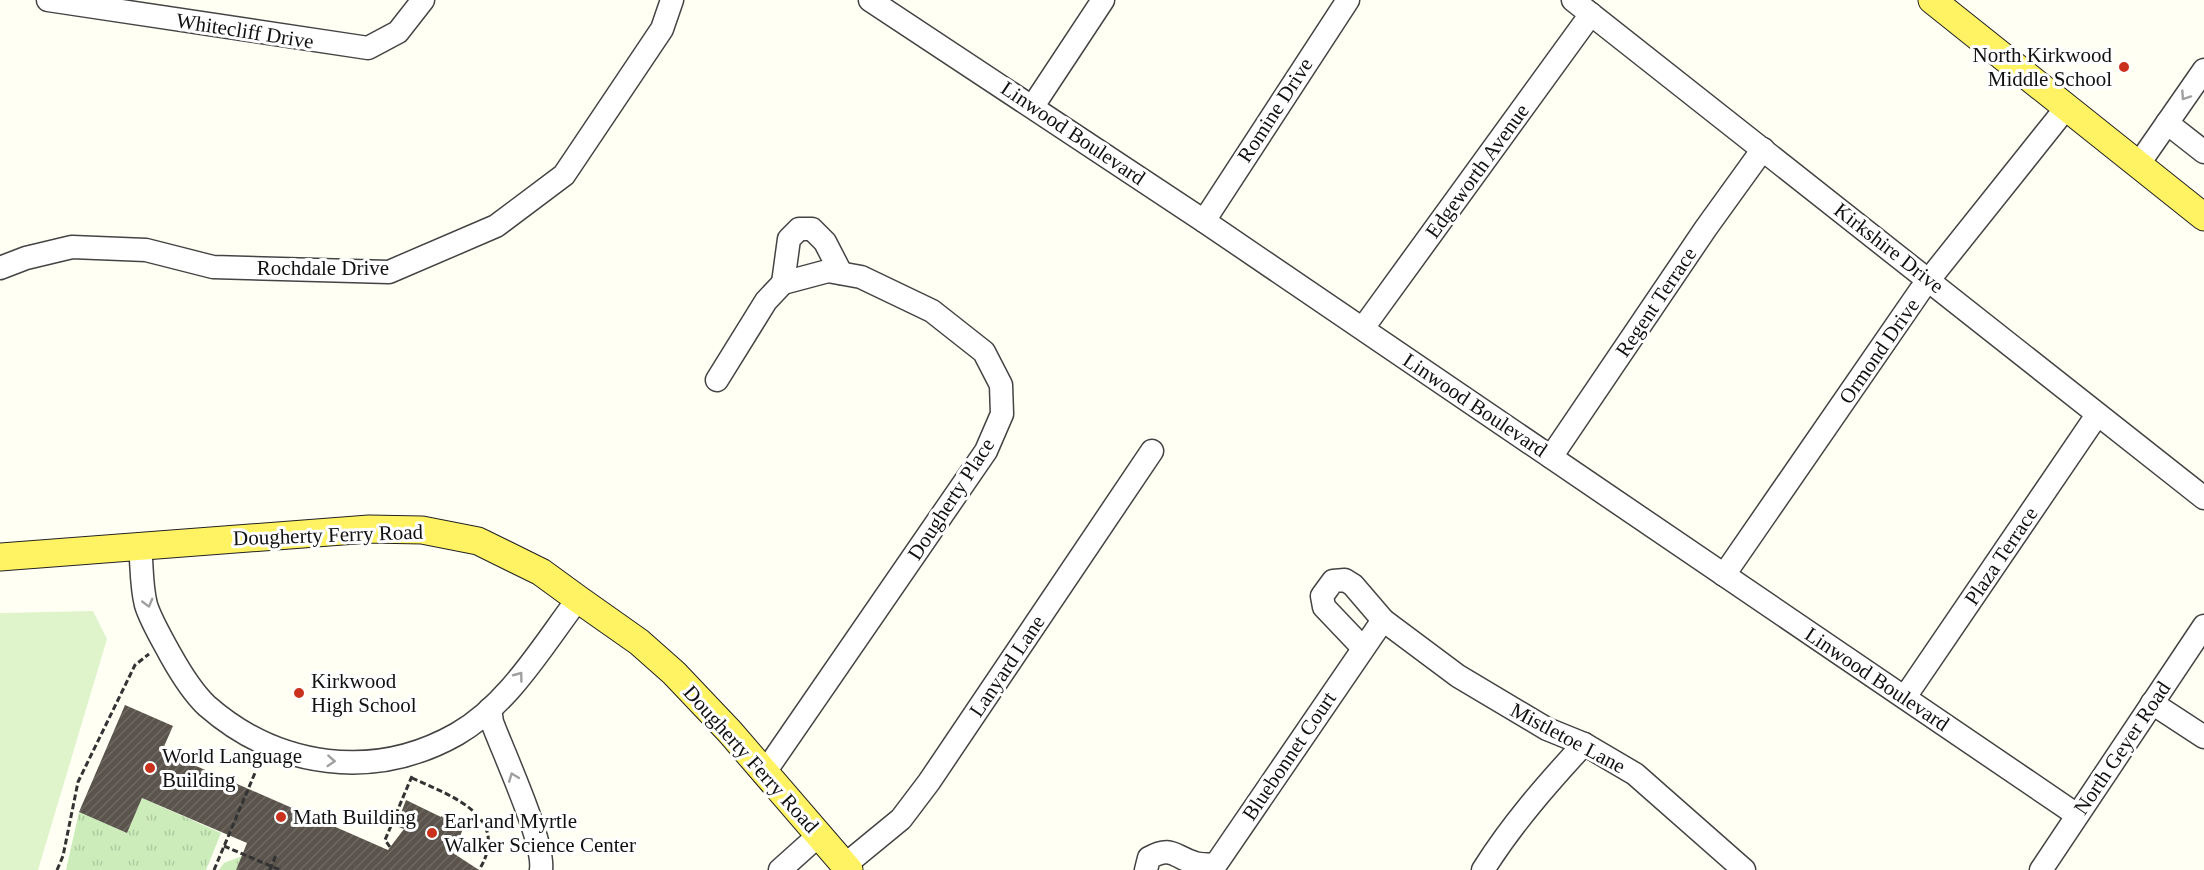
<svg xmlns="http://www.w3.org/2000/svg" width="2204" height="870" font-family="'Times New Roman',serif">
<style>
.grass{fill:url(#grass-tufts)}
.pitch{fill:#e0f4cc}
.building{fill:url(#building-hatch)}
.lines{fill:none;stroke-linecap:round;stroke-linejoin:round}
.minor-casing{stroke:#444;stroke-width:25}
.major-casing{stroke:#222;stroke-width:29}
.path{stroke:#333;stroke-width:3;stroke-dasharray:6 3;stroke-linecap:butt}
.minor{stroke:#fff;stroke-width:22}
.major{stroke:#fff364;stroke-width:27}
.oneway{stroke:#a0a0a0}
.poi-dot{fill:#cb321e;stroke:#fff;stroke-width:2}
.labels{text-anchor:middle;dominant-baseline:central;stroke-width:6;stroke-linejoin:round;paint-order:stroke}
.street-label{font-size:21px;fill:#111;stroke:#fff}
.poi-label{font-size:21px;fill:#111;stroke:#fff;text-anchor:start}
</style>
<defs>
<pattern id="grass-tufts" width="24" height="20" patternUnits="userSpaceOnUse" patternTransform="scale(1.5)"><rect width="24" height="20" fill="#ccedba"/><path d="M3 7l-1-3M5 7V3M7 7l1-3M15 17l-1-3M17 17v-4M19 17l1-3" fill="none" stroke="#aeca9f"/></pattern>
<pattern id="building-hatch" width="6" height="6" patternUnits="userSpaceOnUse" patternTransform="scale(1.5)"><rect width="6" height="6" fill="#5a544c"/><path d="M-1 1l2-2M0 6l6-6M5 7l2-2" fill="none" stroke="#6d6862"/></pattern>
</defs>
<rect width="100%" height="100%" fill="#fffff4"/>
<!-- grass -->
<g class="grass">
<path d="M142 798 221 833 206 870H66L79 812 127 833Z"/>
<path d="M242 856 236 870H219L224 863Z"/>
</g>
<!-- pitch -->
<path class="pitch" d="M93 611 107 639 38 870H0V613Z"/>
<!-- building -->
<path class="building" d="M125 705 173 726 162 751 388 850 404 829 396 826 406 800 441 817 443 814 465 824 453 853 479 870H236L247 843 142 798 127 833 79 812Z"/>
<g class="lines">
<defs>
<g id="minor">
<path d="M48 0 368 48 398 32 423 0"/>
<path d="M870 0 1204 221 2077 815"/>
<path d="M1573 0 2204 498"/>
<path d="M1033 106 1103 0"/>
<path d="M2167 123 2204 152"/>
<path d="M2138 165 2204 70"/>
<path d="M1204 221 1348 0"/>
<path d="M0 268 26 258 72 247 146 250 213 267 389 272 496 226 564 175 662 29 672 0"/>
<path d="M783 283 789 239 799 229H812L825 242 841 273"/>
<path d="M1363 328 1591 14"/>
<path d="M717 380 766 301 783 283 828 271 861 277 932 311 984 352 1001 385 1002 414 986 451 765 772"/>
<path d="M1551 457 1706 228 1763 149"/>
<path d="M140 546C142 564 141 586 146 605 151 621 162 639 170 654 180 672 192 692 207 706 278 768 374 781 457 734 509 704 543 645 578 599"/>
<path d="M1724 575 1920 291 2066 108"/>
<path d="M1363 648 1324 607 1322 596 1333 581 1345 580 1353 585 1383 620 1458 676 1547 729 1584 744 1635 774 1744 870"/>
<path d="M1905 697 2097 415"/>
<path d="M2152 703 2204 737"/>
<path d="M490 709 492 722C503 752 545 842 541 870"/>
<path d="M845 865 901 819 929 782 1152 451"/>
<path d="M780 870 819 835"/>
<path d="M1146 870 1149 858C1172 845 1174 857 1195 863 1201 865 1209 864 1215 865"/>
<path d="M1212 870 1383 620"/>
<path d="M1483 870C1512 824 1547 784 1584 744"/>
<path d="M2041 870 2204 626"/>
</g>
<g id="major">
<path d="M1932 0 2204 217"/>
<path d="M0 557 369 529 422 530 478 541 541 572 578 599 639 642 674 673 730 732 849 870"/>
</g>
</defs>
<!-- minor casing -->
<use href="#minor" class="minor-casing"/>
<!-- major casing -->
<use href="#major" class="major-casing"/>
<!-- path -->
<g class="path">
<path d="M412 778C451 796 512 816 479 870"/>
<path d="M224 846 280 870"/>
<path d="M390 847 385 840 412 776"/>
<path d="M57 870 63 856 78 782 135 665 149 654"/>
<path d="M214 870 260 761"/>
<path d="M270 870 276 855"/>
</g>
<!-- minor -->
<use href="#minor" class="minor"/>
<!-- major -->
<use href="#major" class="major"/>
</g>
<!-- one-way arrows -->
<defs><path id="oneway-chevron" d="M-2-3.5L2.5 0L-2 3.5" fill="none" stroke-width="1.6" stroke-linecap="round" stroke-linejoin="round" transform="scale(1.5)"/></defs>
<g class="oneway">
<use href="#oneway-chevron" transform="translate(2185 96) rotate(124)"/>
<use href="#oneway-chevron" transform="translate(148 603) rotate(75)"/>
<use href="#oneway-chevron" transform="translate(519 676) rotate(-53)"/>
<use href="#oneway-chevron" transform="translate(331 761) rotate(4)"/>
<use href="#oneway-chevron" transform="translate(513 777) rotate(-111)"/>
</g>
<!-- markers -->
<g class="poi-dot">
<circle cx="2124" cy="67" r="6"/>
<circle cx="299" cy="693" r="6"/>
<circle cx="150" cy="768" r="6"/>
<circle cx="281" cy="817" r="6"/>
<circle cx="432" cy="833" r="6"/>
</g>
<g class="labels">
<!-- street labels -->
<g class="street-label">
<text transform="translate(245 31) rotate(9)">Whitecliff Drive</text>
<text transform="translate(1275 110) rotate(-57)">Romine Drive</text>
<text transform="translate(1073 133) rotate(34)">Linwood Boulevard</text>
<text transform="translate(1477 171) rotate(-54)">Edgeworth Avenue</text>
<text transform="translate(1889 248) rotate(38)">Kirkshire Drive</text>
<text x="323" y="268">Rochdale Drive</text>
<text transform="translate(1656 302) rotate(-56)">Regent Terrace</text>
<text transform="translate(1879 351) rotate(-55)">Ormond Drive</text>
<text transform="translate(1475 405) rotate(34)">Linwood Boulevard</text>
<text transform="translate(951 499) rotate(-57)">Dougherty Place</text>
<text transform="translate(328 535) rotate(-2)">Dougherty Ferry Road</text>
<text transform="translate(2001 556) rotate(-56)">Plaza Terrace</text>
<text transform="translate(1007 666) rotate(-56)">Lanyard Lane</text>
<text transform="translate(1877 679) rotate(34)">Linwood Boulevard</text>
<text transform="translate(1568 738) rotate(28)">Mistletoe Lane</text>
<text transform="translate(2122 748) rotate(-56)">North Geyer Road</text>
<text transform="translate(1289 756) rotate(-56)">Bluebonnet Court</text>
<text transform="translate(751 759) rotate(48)">Dougherty Ferry Road</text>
</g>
<!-- poi labels -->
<g class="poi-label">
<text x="2112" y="55" text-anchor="end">North Kirkwood<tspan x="2112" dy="24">Middle School</tspan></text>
<text x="311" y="681">Kirkwood<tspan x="311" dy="24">High School</tspan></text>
<text x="162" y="756">World Language<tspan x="162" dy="24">Building</tspan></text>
<text x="293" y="817">Math Building</text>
<text x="444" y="821">Earl and Myrtle<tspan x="444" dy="24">Walker Science Center</tspan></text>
</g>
</g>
</svg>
